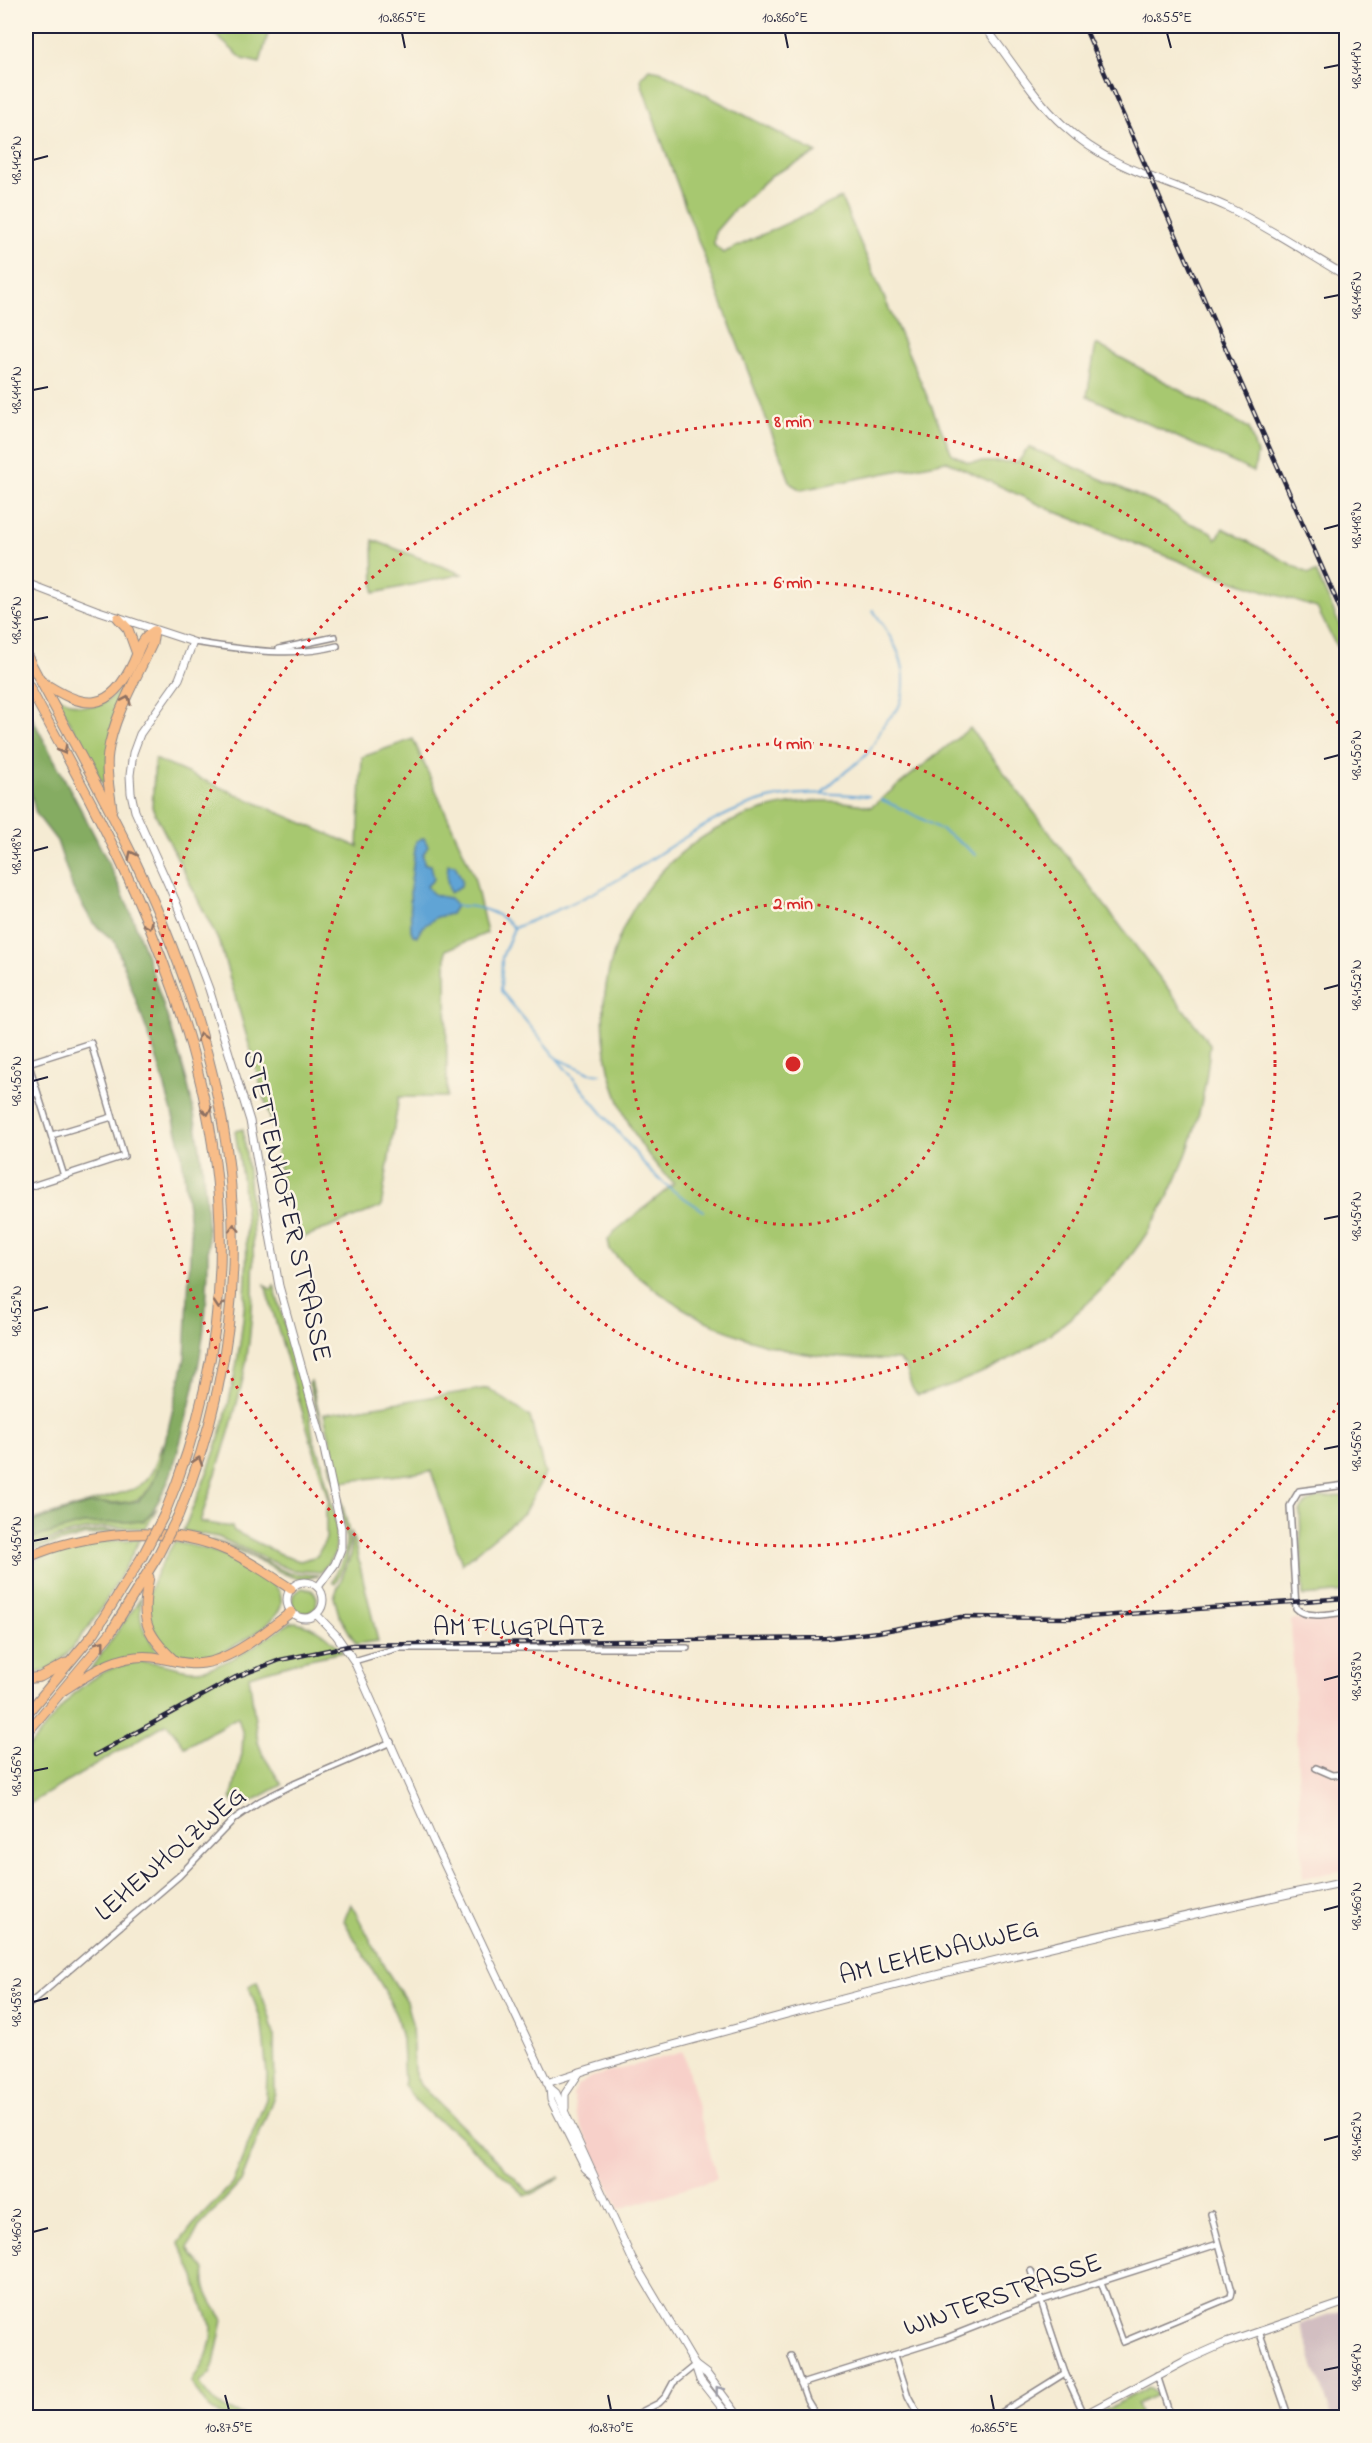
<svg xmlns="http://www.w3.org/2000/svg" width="1372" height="2443" font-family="'Indie Flower',sans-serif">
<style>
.built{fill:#f7d0c9}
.industrial{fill:#d2bec1}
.green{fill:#a7c870;stroke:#647556;stroke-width:1.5}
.forest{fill:#85ac62;stroke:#54674e;stroke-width:1.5}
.water{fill:#60a4d5;stroke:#416388;stroke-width:1.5}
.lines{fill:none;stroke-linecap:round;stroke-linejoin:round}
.stream{stroke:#60a4d5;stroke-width:2}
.minor-casing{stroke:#8c8687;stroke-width:8}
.tertiary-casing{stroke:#8c8687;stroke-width:9}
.trunk-casing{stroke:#8c8687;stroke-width:11}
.minor{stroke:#fff;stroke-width:5}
.tertiary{stroke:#fff;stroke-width:7}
.trunk{stroke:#f8bd89;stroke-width:9}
.rail-casing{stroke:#22223b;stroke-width:4.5}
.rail{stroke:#fcf5e5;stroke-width:2;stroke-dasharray:7;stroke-linecap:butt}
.trunk-bridge-casing{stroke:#8c8687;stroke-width:11;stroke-linecap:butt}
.trunk-bridge{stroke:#f8bd89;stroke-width:9}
.oneway{stroke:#8d7062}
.oneway2{stroke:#9c9ca7}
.ticks{fill:none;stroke:#22223b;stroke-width:2}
.ring{fill:none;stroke:#d62828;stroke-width:3;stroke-dasharray:3 6}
.labels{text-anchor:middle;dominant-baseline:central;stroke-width:5;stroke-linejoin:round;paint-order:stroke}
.street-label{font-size:27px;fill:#22223b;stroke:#fcf5e5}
.centre{fill:#d62828;stroke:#fcf5e5;stroke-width:3}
.ring-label{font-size:18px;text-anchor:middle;font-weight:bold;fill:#d62828;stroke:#fcf5e5;stroke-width:5;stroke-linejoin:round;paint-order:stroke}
.neatline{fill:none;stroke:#22223b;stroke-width:2}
.ticks-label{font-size:15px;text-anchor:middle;fill:#22223b}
</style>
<rect width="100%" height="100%" fill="#fcf5e5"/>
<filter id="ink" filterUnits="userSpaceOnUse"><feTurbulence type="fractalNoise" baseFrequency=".0167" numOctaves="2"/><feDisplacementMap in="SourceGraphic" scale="12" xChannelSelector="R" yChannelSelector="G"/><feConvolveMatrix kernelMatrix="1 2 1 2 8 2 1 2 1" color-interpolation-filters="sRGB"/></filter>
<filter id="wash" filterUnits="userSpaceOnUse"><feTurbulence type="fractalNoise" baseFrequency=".008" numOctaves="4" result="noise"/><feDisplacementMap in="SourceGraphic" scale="24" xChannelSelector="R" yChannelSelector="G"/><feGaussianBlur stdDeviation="1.35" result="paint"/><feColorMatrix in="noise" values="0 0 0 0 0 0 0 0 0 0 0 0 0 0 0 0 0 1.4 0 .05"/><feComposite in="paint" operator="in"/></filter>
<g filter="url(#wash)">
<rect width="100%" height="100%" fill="#f5ebd3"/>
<!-- built -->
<g class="built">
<path d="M1346 1617V1870L1303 1878 1291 1620Z"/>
<path d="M683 2052 717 2179 619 2209 577 2117 573 2095 578 2085 592 2077Z"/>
</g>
<!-- industrial -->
<path class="industrial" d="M1346 2309V2417H1332L1300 2324Z"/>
<!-- green -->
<g class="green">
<path d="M205 26H270L260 63 243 59Z"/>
<path d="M649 69 660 71 817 153 772 175 734 210 715 232 714 245 723 253 841 198 952 454 968 462H1018L1029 447 1166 508 1182 520 1212 532 1216 540 1223 528 1309 574 1316 572 1346 639V652L1336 646 1317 608 1207 572 1131 542 1051 510 946 461 801 490 791 484C741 351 688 220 642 85L641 78Z"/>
<path d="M1096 344 1249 428 1257 454 1254 472 1087 396Z"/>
<path d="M373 540 462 574 374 593Z"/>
<path d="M140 656H142L114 720 105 782 103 784 54 693C96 725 124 694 140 656Z"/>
<path d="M970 728 1210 1044C1197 1216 1084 1351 918 1395 906 1387 912 1366 898 1360 872 1359 846 1359 820 1356 739 1346 665 1307 610 1250L608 1240 614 1232 674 1184C558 1071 588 879 742 817 782 801 829 796 871 807Z"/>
<path d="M413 739 474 876 487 933 446 950 447 1097H399L381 1207 302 1238 283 1194 274 1131 220 944 152 807 155 759 358 847 362 757Z"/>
<path d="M243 1129C253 1207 259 1284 246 1363 236 1417 217 1470 200 1522L232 1527 234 1531 284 1556 300 1561 317 1556 326 1539V1510L329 1502 265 1285 271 1290 274 1285C284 1326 298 1366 308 1406 312 1422 311 1442 320 1455L337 1528 335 1553 321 1572 291 1570 218 1537 183 1531C198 1496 213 1461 223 1425 243 1351 251 1271 244 1194 242 1173 238 1152 235 1131Z"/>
<path d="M311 1381 348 1527 349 1543 347 1560 335 1584 332 1582 345 1554 346 1536 337 1484 332 1473 325 1437 309 1384Z"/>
<path d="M488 1388 530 1417 545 1474 524 1513 462 1564 431 1471 340 1482 324 1414Z"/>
<path d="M162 1443C163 1455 160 1464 156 1475 141 1514 120 1498 88 1505 66 1509 46 1517 26 1524V1522L134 1489C153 1479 156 1463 162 1443Z"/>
<path d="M1346 1496V1592L1303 1596 1300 1512C1307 1494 1330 1497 1346 1496Z"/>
<path d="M157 1508 146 1528 101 1527 71 1533 26 1547V1540L82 1524 144 1521Z"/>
<path d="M101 1530H123L87 1535 26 1552V1549L70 1536Z"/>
<path d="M351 1531 354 1541 378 1641 356 1644 339 1615 334 1597 351 1555Z"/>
<path d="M140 1539C123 1573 81 1651 48 1669 41 1673 33 1674 26 1675V1565C61 1546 101 1540 140 1539Z"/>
<path d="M211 1540 237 1548 289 1573 318 1575C296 1586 275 1568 256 1559 241 1552 226 1546 211 1540Z"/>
<path d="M174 1542C209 1548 258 1562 280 1592 281 1597 282 1601 281 1606 277 1619 259 1631 248 1638 216 1657 182 1676 157 1635 149 1622 145 1613 148 1597 152 1578 165 1559 174 1542Z"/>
<path d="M302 1588 312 1590 317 1597 316 1608 308 1613 297 1611 292 1604 293 1595Z"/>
<path d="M141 1598C138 1628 145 1631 159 1654L90 1670Z"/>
<path d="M296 1622C319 1628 326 1634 343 1652L305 1660 249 1676 258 1742 263 1755 282 1785 238 1809 231 1799 242 1754 243 1735 238 1717 185 1747 167 1723 26 1806V1750C48 1727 67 1694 95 1677 111 1667 132 1660 151 1662 169 1664 186 1673 205 1669 235 1662 264 1639 290 1623Z"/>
<path d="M351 1904 387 1971 406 2001 412 2024 414 2071 420 2085 529 2192 560 2177 532 2194 525 2195 449 2127 432 2116 414 2099 404 2085 402 2039 397 2018 385 1991 344 1921Z"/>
<path d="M257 1981 270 2018 274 2035 275 2093 241 2182 199 2227 188 2248 192 2255 205 2269C202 2290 212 2302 223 2320L214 2364 210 2373 200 2383C213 2407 226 2410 252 2417 217 2418 208 2414 192 2382L207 2355 211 2341 212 2327 201 2301 195 2277 179 2243 193 2225 232 2184 266 2099 267 2075 262 2024 249 1986Z"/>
<path d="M1149 2387 1157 2395 1137 2404 1141 2417H1104L1102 2412Z"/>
</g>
<!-- forest -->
<path class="forest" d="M26 706C59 771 98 836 127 904 139 931 148 961 158 989 169 1024 182 1058 190 1094 212 1197 216 1305 189 1408 179 1446 171 1492 144 1521L82 1524 26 1540V1524L85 1505 98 1503 118 1504 138 1501 151 1488 160 1463 185 1358 191 1234 181 1148 172 1112 157 1059 115 942 93 923 73 889 57 841 36 814 26 775Z"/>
<!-- water -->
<g class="water">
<path d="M424 838 428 846 423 855 424 864 431 865 434 879 427 886C433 897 439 896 450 898L456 906 451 914 437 917 424 926 417 936 413 935 411 930 410 889 416 841Z"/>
<path d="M448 864 455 865 462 880 461 886 450 893 447 880Z"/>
</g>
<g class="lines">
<!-- stream -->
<g class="stream">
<path d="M821 794C833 779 849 770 863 758 873 749 877 737 883 726 887 718 897 713 900 704 913 668 893 639 873 610"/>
<path d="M882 800C918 816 946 830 976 855"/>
<path d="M456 906C478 905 499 912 514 928"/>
<path d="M558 1059 590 1073 601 1074"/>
<path d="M704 1211 672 1190 651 1172 501 991 502 957 514 928C550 913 585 899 619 879 663 853 706 819 755 803 792 790 831 793 869 796"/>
</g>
</g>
</g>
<g filter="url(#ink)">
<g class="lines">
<defs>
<g id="minor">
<path d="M193 642C240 649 291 658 337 646"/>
<path d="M279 649 335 637"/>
<path d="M26 1056 64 1176"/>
<path d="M26 1097 37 1093"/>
<path d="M52 1135 112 1117"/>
<path d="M26 1188 124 1156 91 1043 28 1063"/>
<path d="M1346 1485 1299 1491 1290 1506 1296 1608C1307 1620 1332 1613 1346 1612"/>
<path d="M354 1661 398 1648H687"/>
<path d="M1316 1768 1332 1775 1346 1774"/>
<path d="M26 2007 179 1876 234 1819 260 1801 294 1784 391 1742"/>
<path d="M1031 2271 1065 2373 1084 2414"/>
<path d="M1101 2282 1123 2342 1231 2297 1232 2291 1211 2214"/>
<path d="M1259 2331 1289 2418"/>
<path d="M895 2355 908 2396 920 2418"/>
<path d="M791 2356 807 2400 818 2418"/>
<path d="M1157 2375 1171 2418"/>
<path d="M801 2384 944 2339 1040 2301 1218 2244"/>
<path d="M637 2418 641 2412 659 2403 666 2396 673 2383 695 2365"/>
<path d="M993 2418 1065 2373"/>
</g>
<g id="tertiary">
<path d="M984 26C1011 59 1032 97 1064 126 1112 171 1170 181 1227 207 1268 227 1307 253 1346 276"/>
<path d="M26 583 96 610 193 642 179 679 140 734 133 753 130 775 131 793 135 811 176 902 209 989 250 1121 279 1286 323 1444 341 1528V1549L335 1564 318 1587"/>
<circle cx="305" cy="1600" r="18"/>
<path d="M316 1614 336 1635 354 1661 433 1840 550 2088 551 2100 585 2168 592 2174"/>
<path d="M547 2083C618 2058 692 2041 765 2020 957 1967 1151 1922 1346 1882"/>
<path d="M550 2088 556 2093 632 2259 695 2365 700 2380 730 2418"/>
<path d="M565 2108V2094L579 2073"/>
<path d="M695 2365 707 2374 740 2418"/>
<path d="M1078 2418 1187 2360 1223 2344 1346 2302"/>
</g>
<g id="trunk">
<path d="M118 618 128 629 137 654"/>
<path d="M26 654C62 722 101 790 135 861 239 1080 272 1286 178 1516"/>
<path d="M26 681C63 750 102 819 134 891 228 1103 256 1295 164 1515"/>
<path d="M41 681C84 710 110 714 134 661 139 649 142 638 154 631"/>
<path d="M112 809C110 791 105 772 108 753 113 717 137 677 152 644L154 631"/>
<path d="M26 1558C86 1532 166 1523 228 1551 250 1561 270 1575 291 1589"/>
<path d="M149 1577C141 1617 143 1632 174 1660"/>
<path d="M26 1679 40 1677 66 1663"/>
<path d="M64 1690C92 1672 119 1653 153 1657 170 1659 187 1666 204 1663 233 1659 268 1630 291 1612"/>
<path d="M26 1715 94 1633 142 1557"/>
<path d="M26 1734 111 1632 157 1557"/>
</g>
</defs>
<!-- minor casing -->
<use href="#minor" class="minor-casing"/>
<!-- tertiary casing -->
<use href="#tertiary" class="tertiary-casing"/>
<!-- trunk casing -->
<use href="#trunk" class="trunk-casing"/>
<!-- minor -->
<use href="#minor" class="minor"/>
<!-- tertiary -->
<use href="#tertiary" class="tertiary"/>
<!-- trunk -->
<use href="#trunk" class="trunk"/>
<defs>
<g id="rail">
<path d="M1084 26 1346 622"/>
<path d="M95 1755 236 1677 280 1660 353 1645 826 1638 878 1632 961 1617 1074 1618 1346 1598"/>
</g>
</defs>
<!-- rail casing -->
<use href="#rail" class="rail-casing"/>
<!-- rail -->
<use href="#rail" class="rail"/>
<defs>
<g id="trunk-bridge">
<path d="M142 1557 164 1515"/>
<path d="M157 1557 178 1516"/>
</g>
</defs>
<!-- trunk-bridge casing -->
<use href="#trunk-bridge" class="trunk-bridge-casing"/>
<!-- trunk-bridge -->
<use href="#trunk-bridge" class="trunk-bridge"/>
</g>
<!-- one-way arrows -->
<defs><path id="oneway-chevron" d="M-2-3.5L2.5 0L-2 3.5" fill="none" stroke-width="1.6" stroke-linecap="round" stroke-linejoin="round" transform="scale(1.5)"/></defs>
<g class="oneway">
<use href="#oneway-chevron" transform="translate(127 700) rotate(-66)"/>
<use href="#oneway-chevron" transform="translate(63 750) rotate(62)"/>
<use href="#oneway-chevron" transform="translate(132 855) rotate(-116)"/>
<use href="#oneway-chevron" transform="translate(149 925) rotate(68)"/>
<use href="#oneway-chevron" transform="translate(201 1037) rotate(-107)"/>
<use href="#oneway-chevron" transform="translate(207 1111) rotate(79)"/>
<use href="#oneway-chevron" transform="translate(234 1228) rotate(-92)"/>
<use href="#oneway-chevron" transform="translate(219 1305) rotate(95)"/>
<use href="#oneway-chevron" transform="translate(198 1461) rotate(-71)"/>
<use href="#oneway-chevron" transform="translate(101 1644) rotate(-52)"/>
</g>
<use class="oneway2" href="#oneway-chevron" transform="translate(719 2390) rotate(-128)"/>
</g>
<!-- ticks -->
<path class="ticks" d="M402 33 405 48M785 33 788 48M1167 33 1171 48M1324 68 1339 65M33 160 48 156M1324 298 1339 295M33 390 48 387M1324 529 1339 525M33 620 48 617M1324 759 1339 755M33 851 48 847M1324 989 1339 985M33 1081 48 1077M1324 1219 1339 1216M33 1311 48 1307M1324 1449 1339 1446M33 1541 48 1538M1324 1680 1339 1676M33 1771 48 1768M1324 1910 1339 1906M33 2002 48 1998M1324 2140 1339 2136M33 2232 48 2228M1324 2370 1339 2367M225 2395 229 2410M608 2395 611 2410M991 2395 994 2410"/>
<!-- distance rings -->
<g class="ring">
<circle cx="793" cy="1064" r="161"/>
<circle cx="793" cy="1064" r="321"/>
<circle cx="793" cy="1064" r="482"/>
<path d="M1344 1395A643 643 0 1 1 1344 733"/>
</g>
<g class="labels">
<!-- street labels -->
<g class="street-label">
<text transform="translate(286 1206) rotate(77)">STETTENHOFER STRASSE</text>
<text x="519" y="1628">AM FLUGPLATZ</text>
<text transform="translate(171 1855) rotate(-41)">LEHENHOLZWEG</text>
<text transform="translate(939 1953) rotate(-14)">AM LEHENAUWEG</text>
<text transform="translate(1003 2296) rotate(-19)">WINTERSTRASSE</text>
</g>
</g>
<circle cx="793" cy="1064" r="9" class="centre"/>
<g class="ring-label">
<text x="793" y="427">8 min</text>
<text x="793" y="588">6 min</text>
<text x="793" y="749">4 min</text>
<text x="793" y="909">2 min</text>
</g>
<!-- margin -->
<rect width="1372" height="2443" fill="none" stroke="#fcf5e5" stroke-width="66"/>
<rect x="33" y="33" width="1306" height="2377" class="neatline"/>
<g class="ticks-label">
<text x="402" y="22">10.865°E</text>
<text x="785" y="22">10.860°E</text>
<text x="1167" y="22">10.855°E</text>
<text transform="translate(1356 65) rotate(-90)" y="5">48.444°N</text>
<text transform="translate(16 160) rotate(-90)" y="5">48.442°N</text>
<text transform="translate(1356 295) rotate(-90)" y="5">48.446°N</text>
<text transform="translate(16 390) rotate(-90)" y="5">48.444°N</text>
<text transform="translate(1356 525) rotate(-90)" y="5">48.448°N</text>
<text transform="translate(16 620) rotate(-90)" y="5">48.446°N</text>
<text transform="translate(1356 755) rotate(-90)" y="5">48.450°N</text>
<text transform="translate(16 851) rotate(-90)" y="5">48.448°N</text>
<text transform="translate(1356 985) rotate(-90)" y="5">48.452°N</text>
<text transform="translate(16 1081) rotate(-90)" y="5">48.450°N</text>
<text transform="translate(1356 1216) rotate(-90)" y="5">48.454°N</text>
<text transform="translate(16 1311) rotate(-90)" y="5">48.452°N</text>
<text transform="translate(1356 1446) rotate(-90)" y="5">48.456°N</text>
<text transform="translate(16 1541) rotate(-90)" y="5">48.454°N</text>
<text transform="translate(1356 1676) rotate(-90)" y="5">48.458°N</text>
<text transform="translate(16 1771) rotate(-90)" y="5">48.456°N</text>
<text transform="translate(1356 1906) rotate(-90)" y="5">48.460°N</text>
<text transform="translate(16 2002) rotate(-90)" y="5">48.458°N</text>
<text transform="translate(1356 2136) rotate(-90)" y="5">48.462°N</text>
<text transform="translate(16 2232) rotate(-90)" y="5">48.460°N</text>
<text transform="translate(1356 2367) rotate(-90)" y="5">48.464°N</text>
<text x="229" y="2432">10.875°E</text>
<text x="611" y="2432">10.870°E</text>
<text x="994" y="2432">10.865°E</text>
</g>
</svg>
